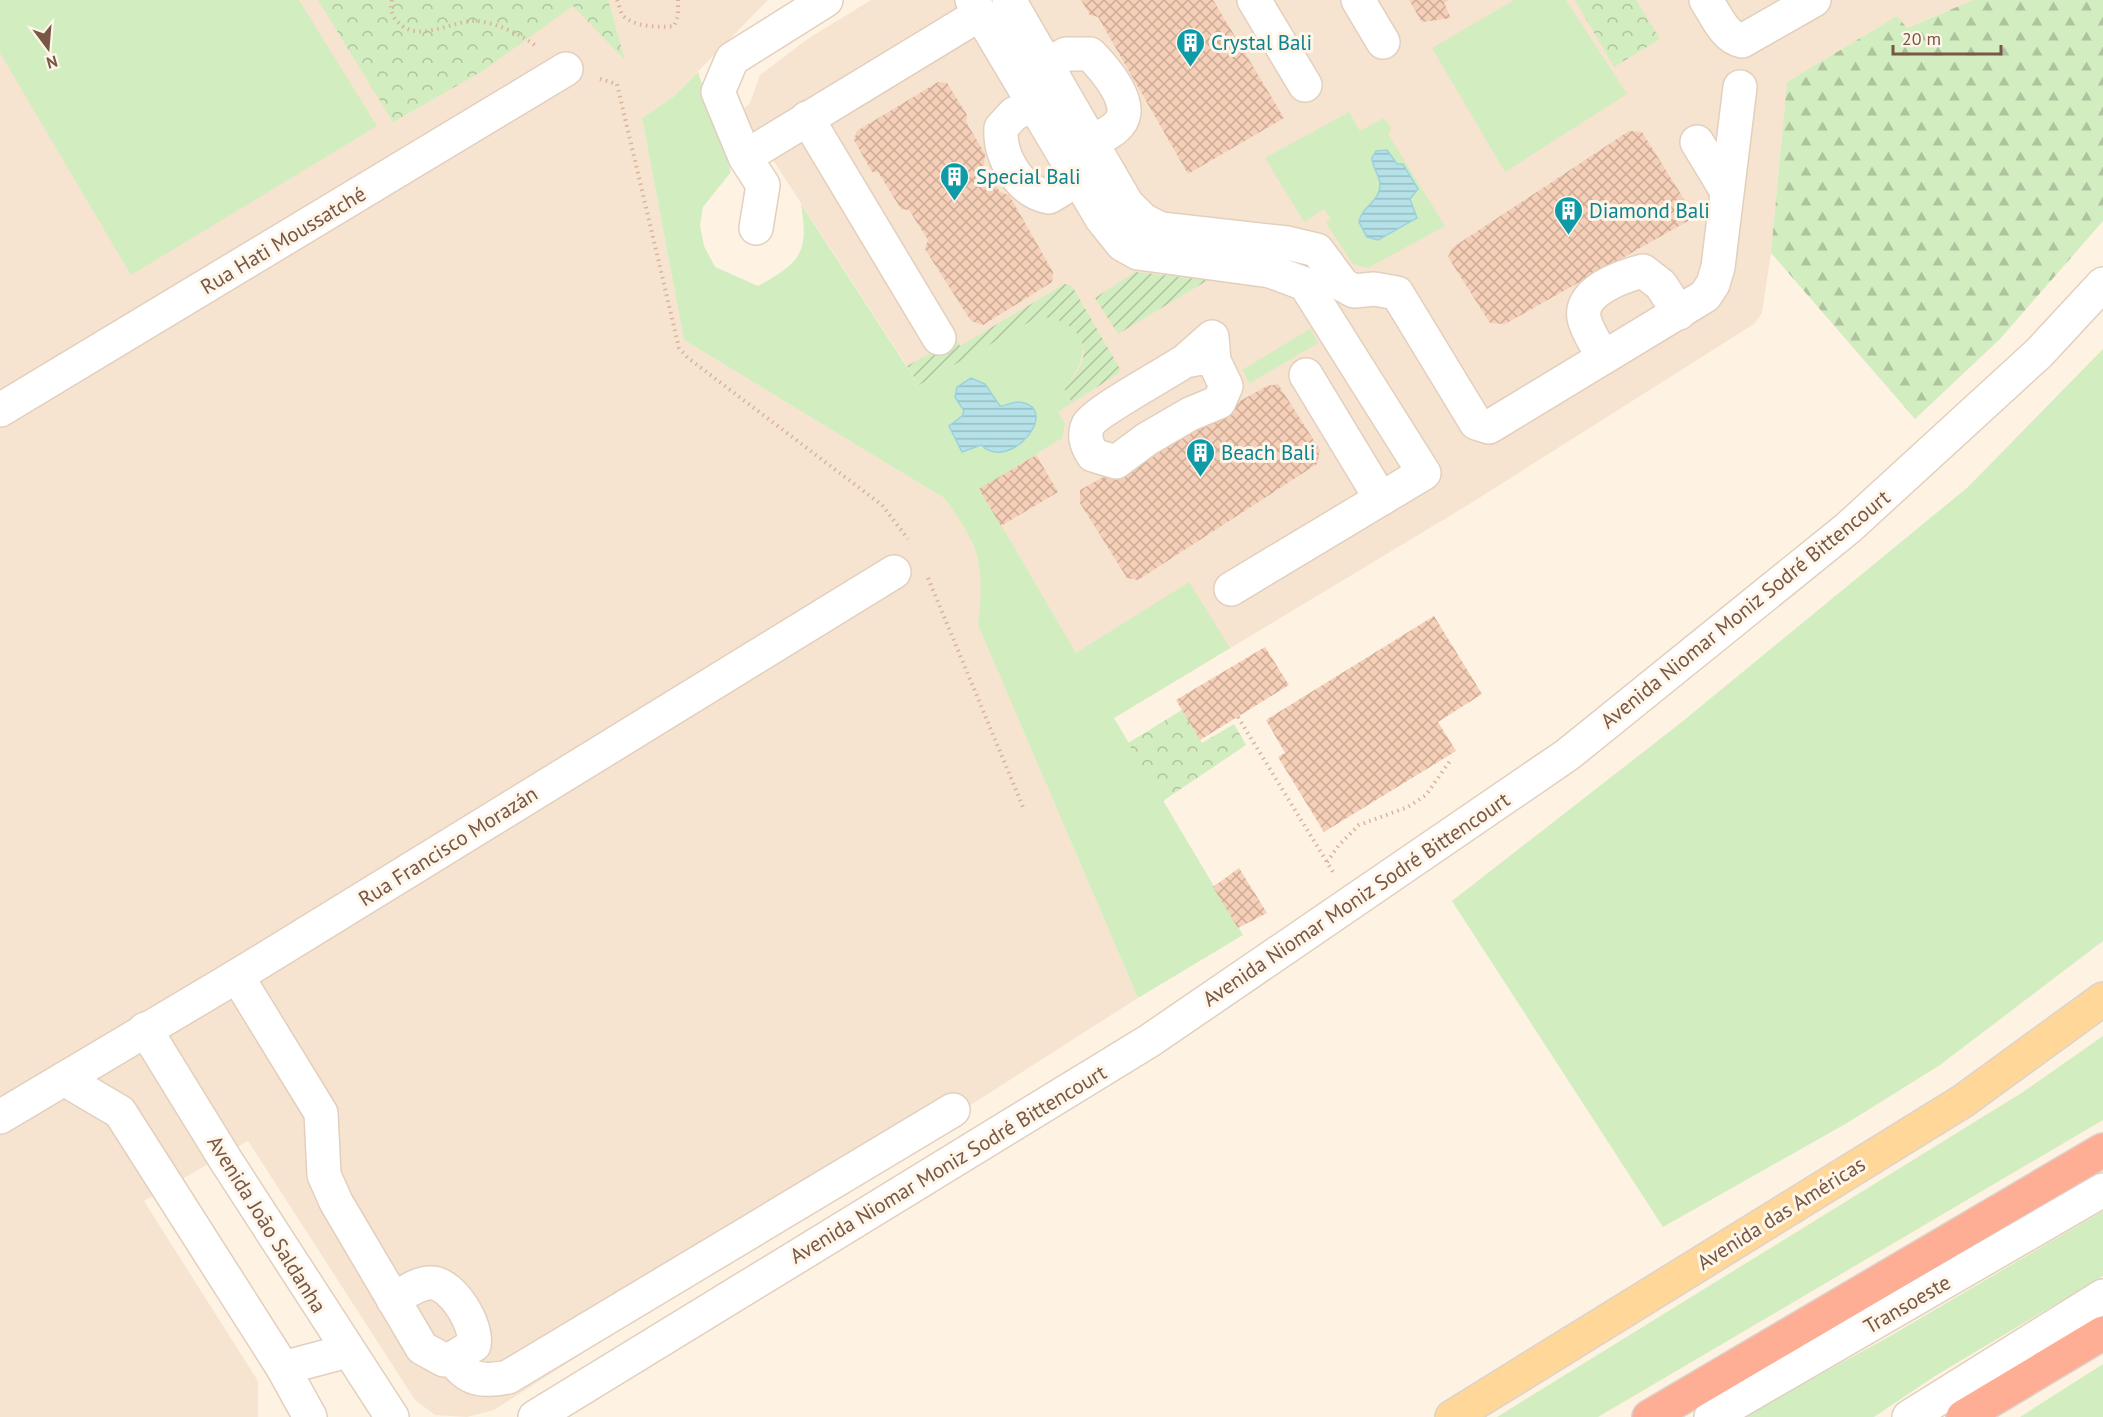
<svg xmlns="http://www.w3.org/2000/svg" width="2103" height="1417" font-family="'PT Sans',sans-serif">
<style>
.residential{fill:#f6e4d0}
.grass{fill:#d2edc0}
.forest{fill:url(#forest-firs)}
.park{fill:url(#park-crowns)}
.garden{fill:url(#garden-furrows)}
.water{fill:url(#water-rules);stroke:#9bd2dc;stroke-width:1.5}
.building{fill:url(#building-cross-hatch)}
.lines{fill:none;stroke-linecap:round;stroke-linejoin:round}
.minor-casing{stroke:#e3cfbd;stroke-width:36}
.major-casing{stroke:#dcd3cf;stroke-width:36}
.highway-casing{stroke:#dcd3cf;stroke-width:36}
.path{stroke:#dab39b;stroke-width:4;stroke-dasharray:1.5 4.5;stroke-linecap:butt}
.minor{stroke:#fff;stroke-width:33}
.major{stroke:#ffd798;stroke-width:33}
.highway{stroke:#fdae94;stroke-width:33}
.labels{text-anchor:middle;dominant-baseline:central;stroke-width:6;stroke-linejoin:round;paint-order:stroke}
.culture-label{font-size:21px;fill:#0d838f;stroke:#fff6ea;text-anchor:start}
.street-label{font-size:21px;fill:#785746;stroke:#fff6ea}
</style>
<defs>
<pattern id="forest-firs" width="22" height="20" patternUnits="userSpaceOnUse" patternTransform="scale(1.5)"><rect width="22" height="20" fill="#d2edc0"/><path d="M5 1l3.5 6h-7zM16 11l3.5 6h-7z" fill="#afc39e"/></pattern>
<pattern id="park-crowns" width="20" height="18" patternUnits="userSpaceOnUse" patternTransform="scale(1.5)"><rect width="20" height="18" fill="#d2edc0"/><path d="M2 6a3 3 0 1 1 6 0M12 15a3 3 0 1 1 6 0" fill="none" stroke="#afc39e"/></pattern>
<pattern id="garden-furrows" width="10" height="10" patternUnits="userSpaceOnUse" patternTransform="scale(1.5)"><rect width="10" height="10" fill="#d2edc0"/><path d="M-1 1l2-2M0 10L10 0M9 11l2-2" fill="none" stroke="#afc39e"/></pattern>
<pattern id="water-rules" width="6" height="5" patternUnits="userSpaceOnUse" patternTransform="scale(1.5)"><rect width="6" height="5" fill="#b5e2e9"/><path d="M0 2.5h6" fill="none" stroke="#98babf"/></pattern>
<pattern id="building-cross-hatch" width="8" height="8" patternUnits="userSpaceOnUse" patternTransform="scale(1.5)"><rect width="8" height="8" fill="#f6cfb8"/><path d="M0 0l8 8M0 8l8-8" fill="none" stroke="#ccab97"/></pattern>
</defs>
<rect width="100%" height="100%" fill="#fef3e2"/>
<!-- residential -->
<g class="residential">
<path d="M0 0H768L673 97 642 118 684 340 944 498 967 529 983 575 978 625 1138 998 494 1410 467 1417 435 1415 415 1400 248 1141 144 1201 258 1381V1417H0Z"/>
<path d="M871 0H1973L1906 28 1897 16 1787 82 1771 253 1762 313 1754 324 1468 505 1114 718 907 366 741 111 750 103 760 75 809 38Z"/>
</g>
<!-- grass -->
<g class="grass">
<path d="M0 0H299L377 126 131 275 0 53Z"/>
<path d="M1514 0H1566L1627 94 1505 172 1432 48Z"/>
<path d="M698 72 731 172 703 207 700 225 704 246 715 267 758 286C801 262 809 253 801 204L918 384 1038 317C1047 317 1057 317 1066 322 1093 337 1083 371 1063 386L1072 403 1058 412 1065 424 1062 438 980 489 1076 653 1189 582 1230 648 1114 718 1243 935 1138 998 978 625C985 565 980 546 944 498L684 340 642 118 673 97Z"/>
<path d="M1349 112 1360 131 1384 118 1391 128 1388 134 1445 226 1368 268 1353 264 1326 223 1331 219 1324 209 1304 222 1265 158Z"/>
<path d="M1310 329 1318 343 1250 383 1242 370Z"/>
<path d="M2103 349V941L1940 1065 1847 1123 1663 1227 1452 901 1683 721 1968 487Z"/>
<path d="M2103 1036V1120L1598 1417H1497L2023 1092Z"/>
<path d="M2103 1211V1276L1935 1376 1874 1417H1742L1885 1339Z"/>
<path d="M2103 1364V1417H2020Z"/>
</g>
<!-- forest -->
<path class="forest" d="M1973 0H2103V221L2000 339 1915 419 1771 253 1787 82 1897 16 1907 28Z"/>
<!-- park -->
<g class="park">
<path d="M318 0H608L625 60 573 6 481 72 393 122Z"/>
<path d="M1575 0H1636L1660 39 1614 67Z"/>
<path d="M1182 710 1202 743 1234 724 1246 745 1163 801 1128 743Z"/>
</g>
<!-- garden -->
<g class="garden">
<path d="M1135 272 1208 280 1118 334 1095 298Z"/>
<path d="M1065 284 1072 286 1120 369 1119 373 1072 403 1063 386C1101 359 1083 317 1038 317L919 385 907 366 956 339 960 346Z"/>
</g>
<!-- water -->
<g class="water">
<path d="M1387 150 1397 164H1403L1418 189 1410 199 1417 218 1378 240 1367 237 1359 222C1361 207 1380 202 1380 185 1380 175 1372 168 1372 158L1376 151Z"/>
<path d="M971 378 985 384 1000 406C1006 406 1011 402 1018 402 1064 406 1011 474 981 445L962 452 949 426 962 416 964 411 955 397 957 387Z"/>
</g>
<!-- building -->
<g class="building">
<path d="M1081 0H1213L1284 118 1188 174 1098 17 1090 15Z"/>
<path d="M1409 0H1449L1444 3 1451 18 1422 22Z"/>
<path d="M938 82 947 83 967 115 966 122 985 154 984 166 1000 192 1009 195 1053 272 1052 282 983 325 971 321 925 249 928 240 909 210 901 209 878 172H872L854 140 857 131Z"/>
<path d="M1629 131 1642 132 1692 212 1688 221 1505 324 1490 323 1448 257 1452 248Z"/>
<path d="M1278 384 1320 450 1317 464 1138 580 1127 578 1080 503V490L1267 386Z"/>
<path d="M1036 455 1058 492 1001 526 979 489Z"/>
<path d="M1434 616 1482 694 1438 722 1456 751 1324 832 1278 757 1285 753 1266 720Z"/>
<path d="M1265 647 1289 685 1200 740 1176 700Z"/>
<path d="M1239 868 1267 913 1238 928 1213 887Z"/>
</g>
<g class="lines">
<defs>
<g id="minor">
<path d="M972 0 1102 219 1122 244 1138 253 1270 271 1305 284 1424 473 1231 589"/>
<path d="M1009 0 1127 204 1143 220 1161 229 1287 243 1317 250 1343 285 1354 291 1374 289 1397 293 1476 423 1489 427 1705 296 1713 284 1718 267 1740 87"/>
<path d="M1254 0 1305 85"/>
<path d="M1358 0 1383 42"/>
<path d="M1706 0C1716 15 1724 37 1742 41L1814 0"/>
<path d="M1047 65 1066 54H1090C1104 68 1136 104 1119 124 1113 132 1100 137 1091 142"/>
<path d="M1033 105 1014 114 1001 128C999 157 1020 192 1049 197L1077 180"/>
<path d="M807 118 939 338"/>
<path d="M1697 142 1726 190"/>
<path d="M745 157 980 14"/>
<path d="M756 228 763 185 745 157 718 92 732 59 826 0"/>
<path d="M1603 357C1597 345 1587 332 1584 318 1579 291 1623 276 1643 271L1661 285 1679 313"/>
<path d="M1185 361 1212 337 1214 361 1226 386 1219 402 1190 414 1147 439 1116 462 1093 455C1087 446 1083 436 1088 425 1095 412 1167 373 1185 361L1201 358 1214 361"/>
<path d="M1306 375 1381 499"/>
<path d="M0 410 566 69"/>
<path d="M237 976 321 1113 324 1175 336 1202 422 1348 444 1360 453 1358 474 1345C478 1326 453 1284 432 1283 418 1282 405 1293 393 1300"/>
<path d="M145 1029 225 1159 392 1417"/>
<path d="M64 1079 120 1112 283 1368 310 1417"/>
<path d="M0 1117 237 976 894 572"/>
<path d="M453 1358C466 1381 484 1382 508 1377L953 1110"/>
<path d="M283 1368 347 1351"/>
<path d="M535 1417 1149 1041 1567 755 1848 528 2039 353 2103 284"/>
<path d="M1711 1417 2103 1190"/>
<path d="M1909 1417 2103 1296"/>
</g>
<path id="major" d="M1452 1417 1963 1101 2103 999"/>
<g id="highway">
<path d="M1649 1417 2103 1150"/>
<path d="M1963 1417 2103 1333"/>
</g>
</defs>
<!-- minor casing -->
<use href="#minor" class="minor-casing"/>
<!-- major casing -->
<use href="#major" class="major-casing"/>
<!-- highway casing -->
<use href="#highway" class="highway-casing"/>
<!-- path -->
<g class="path">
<path d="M392 0C390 8 392 16 397 21 417 45 452 20 476 21 495 22 522 35 536 46"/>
<path d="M617 0C619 4 620 10 622 14 631 27 660 28 674 26L678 16V0"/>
<path d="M600 79 617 84 679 348 688 358 882 505 908 539"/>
<path d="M928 578 1023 807"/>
<path d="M1238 717 1333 872"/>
<path d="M1327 862 1339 845 1359 825 1408 807 1426 795 1452 758"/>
</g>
<!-- minor -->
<use href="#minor" class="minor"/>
<!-- major -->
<use href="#major" class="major"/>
<!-- highway -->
<use href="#highway" class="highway"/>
</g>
<!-- icons -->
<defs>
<symbol id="building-pin" viewBox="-11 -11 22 30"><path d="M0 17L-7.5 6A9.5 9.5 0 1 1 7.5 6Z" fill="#0f9aa8" stroke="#fff6ea"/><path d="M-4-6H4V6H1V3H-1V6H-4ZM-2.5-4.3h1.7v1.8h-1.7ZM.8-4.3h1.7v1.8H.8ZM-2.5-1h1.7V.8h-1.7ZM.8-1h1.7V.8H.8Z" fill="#fff"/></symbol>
</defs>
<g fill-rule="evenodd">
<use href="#building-pin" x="1174" y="26" width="33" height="45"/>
<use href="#building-pin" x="938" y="160" width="33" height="45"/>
<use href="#building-pin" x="1552" y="194" width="33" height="45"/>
<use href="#building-pin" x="1184" y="436" width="33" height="45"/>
</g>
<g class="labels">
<!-- culture labels -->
<g class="culture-label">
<text x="1211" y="42">Crystal Bali</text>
<text x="976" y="176">Special Bali</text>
<text x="1589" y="210">Diamond Bali</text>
<text x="1221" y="452">Beach Bali</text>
</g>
<!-- street labels -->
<g class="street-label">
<text transform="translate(283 240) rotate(-31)">Rua Hati Moussatché</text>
<text transform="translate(1745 609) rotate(-39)">Avenida Niomar Moniz Sodré Bittencourt</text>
<text transform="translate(448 846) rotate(-32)">Rua Francisco Morazán</text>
<text transform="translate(1356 899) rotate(-34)">Avenida Niomar Moniz Sodré Bittencourt</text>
<text transform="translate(948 1164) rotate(-31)">Avenida Niomar Moniz Sodré Bittencourt</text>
<text transform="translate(1781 1213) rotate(-32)">Avenida das Américas</text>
<text transform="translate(267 1224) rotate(58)">Avenida João Saldanha</text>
<text transform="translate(1907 1304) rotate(-30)">Transoeste</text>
</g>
</g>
<!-- north arrow -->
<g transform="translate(48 48) rotate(164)" stroke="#fff6ea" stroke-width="4.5" paint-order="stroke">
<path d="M0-4.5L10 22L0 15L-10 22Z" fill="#785746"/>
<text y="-9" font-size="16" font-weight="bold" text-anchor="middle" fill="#785746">N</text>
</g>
<!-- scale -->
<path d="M1893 45v9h108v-9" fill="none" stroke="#785746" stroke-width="3"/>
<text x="1902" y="45" font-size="18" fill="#785746" stroke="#fff6ea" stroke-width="4.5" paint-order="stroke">20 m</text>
</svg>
